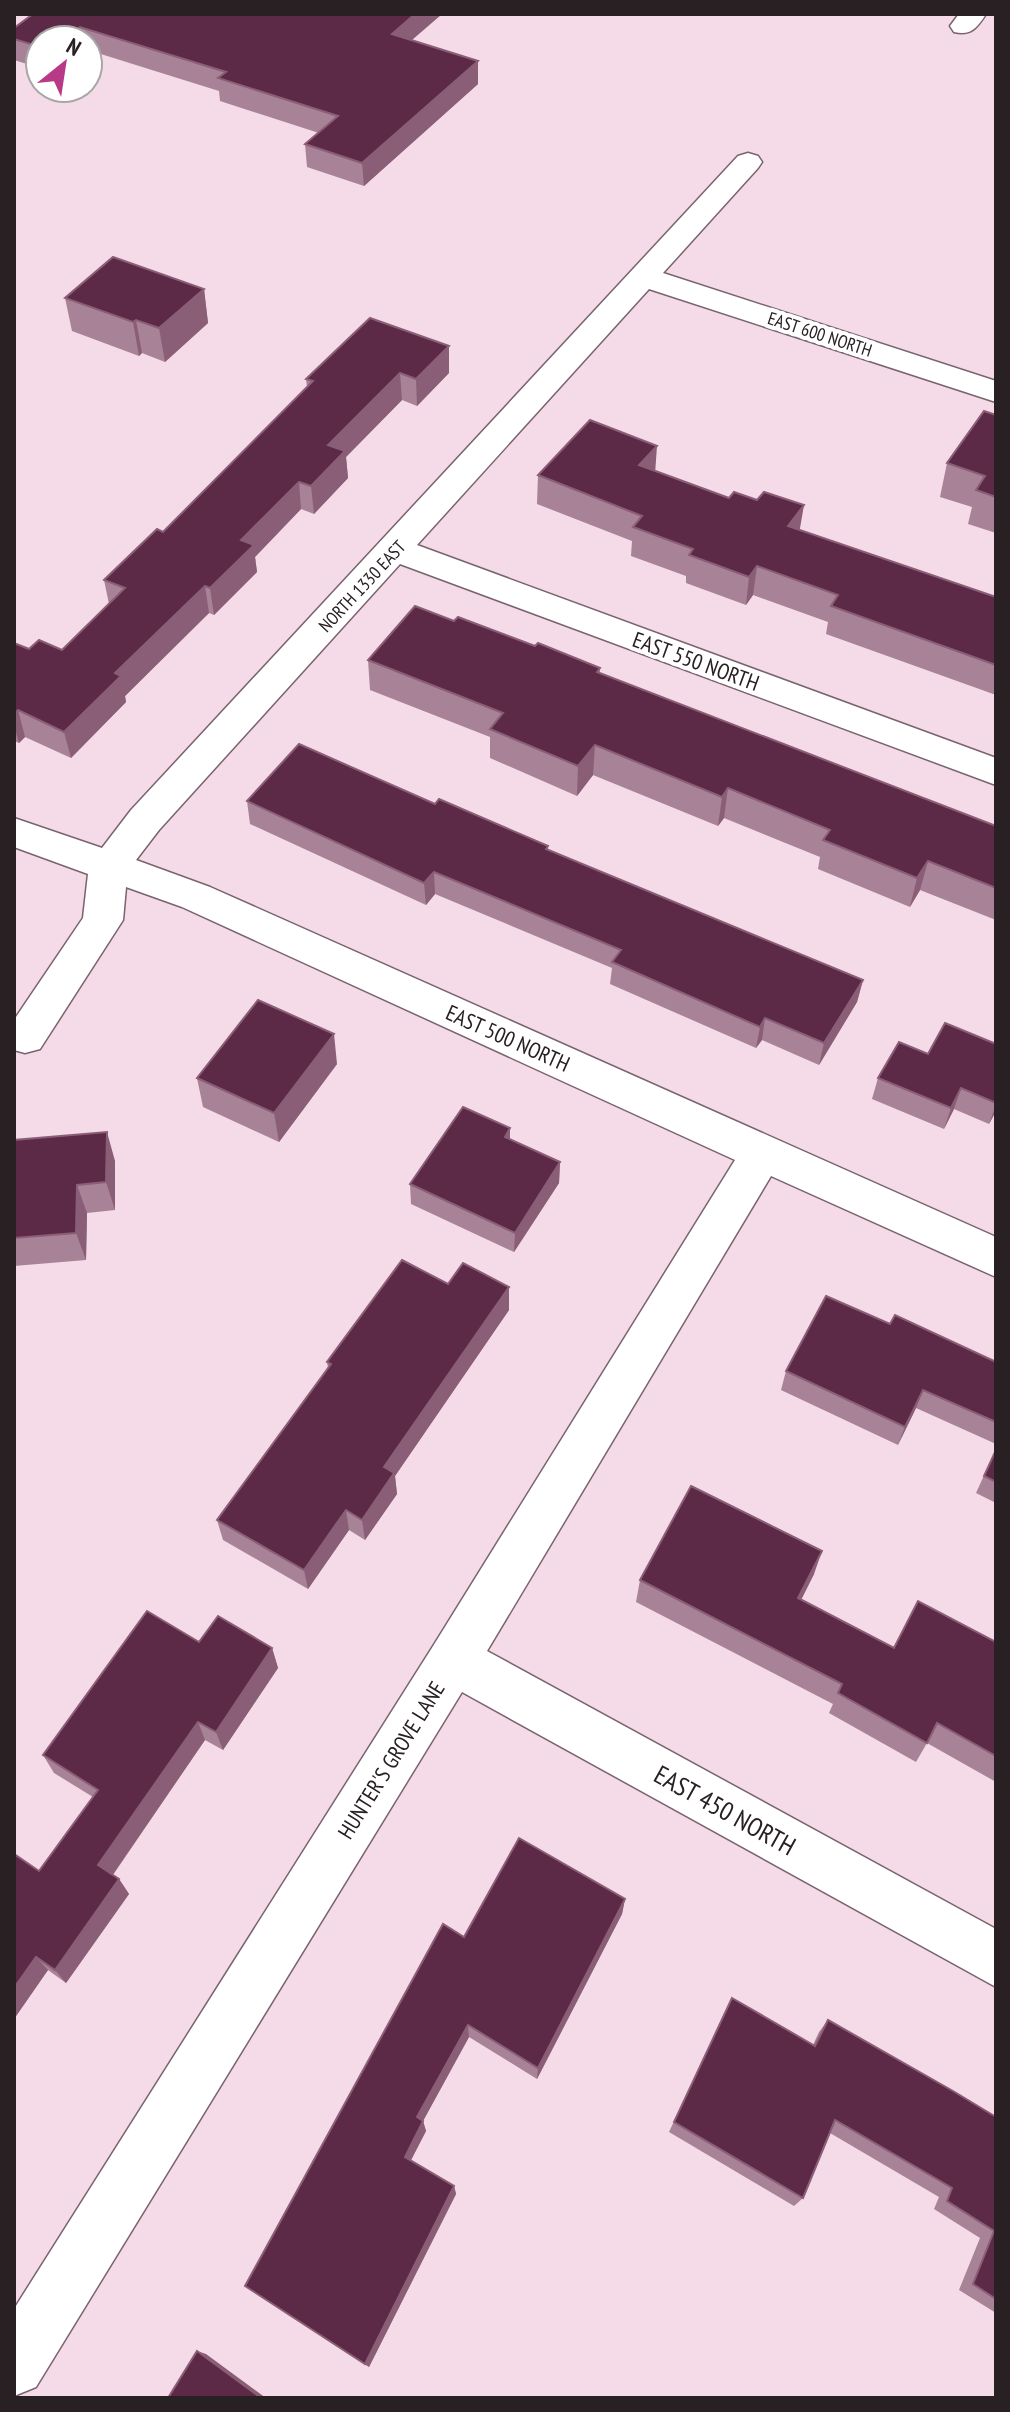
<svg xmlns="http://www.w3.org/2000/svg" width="1010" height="2412" font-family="'PT Sans Narrow',sans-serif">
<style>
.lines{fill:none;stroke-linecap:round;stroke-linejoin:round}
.minor-casing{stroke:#79646e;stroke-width:3}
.minor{fill:#fff;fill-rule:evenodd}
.wall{fill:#a88296}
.shaded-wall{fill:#8a5e76}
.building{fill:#5c2946;stroke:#8a5e76;stroke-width:2}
.labels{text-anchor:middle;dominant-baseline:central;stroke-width:8;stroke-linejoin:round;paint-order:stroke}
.far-street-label{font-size:18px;fill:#292024;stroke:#fff}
.street-label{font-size:22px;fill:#292024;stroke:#fff}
.near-street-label{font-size:26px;fill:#292024;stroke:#fff}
</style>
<rect width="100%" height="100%" fill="#f4dbe7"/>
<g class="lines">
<defs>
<g id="minor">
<path d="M959 14H986C977 28 971 36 954 32L950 26Z"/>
<path d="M748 153 758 156 762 162 758 168 663 273 996 381V402L649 289 417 545 996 758V785L400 564 159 830 136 860 210 887 996 1237V1277L771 1176 487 1651 996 1929V1987L462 1692 36 2387 14 2396V2309L435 1643 735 1160 182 907 126 887 123 920 40 1049 25 1053 14 1050V1020L83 918 88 874 14 847V818L102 848 131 810 738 156Z"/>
</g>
</defs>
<!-- minor casing -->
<use href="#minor" class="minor-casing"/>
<!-- minor -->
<use href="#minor" class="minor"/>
</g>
<!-- wall -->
<g class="wall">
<path d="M33 14H442L412 40 478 61V84L364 186 307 167 305 144 319 133 220 101 219 91 88 50V40H40V68L14 60V28Z"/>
<path d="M204 289 208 323 165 362 142 353 139 356 72 331 65 298Z"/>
<path d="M370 318 449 373 417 406 402 400 346 457 348 478 314 514 301 509 255 557 257 572 214 615 209 613 125 696 126 702 71 758 25 737 19 743 14 741V643L29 649 62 650 109 604 104 580 163 532 307 387 306 379Z"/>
<path d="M996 415V533L968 524 972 507 940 497 947 463Z"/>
<path d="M655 471 800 530 996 597V695L826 634 828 622 753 595 746 605 686 583V576L631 556 632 541 537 504 538 475Z"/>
<path d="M454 621 600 668V674L996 826V920L920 890 910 907 818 869 820 857 724 818 718 826 593 775 577 796 490 758V737L370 690 368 660Z"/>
<path d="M247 801 435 804 548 846V850L863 980 857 1002 819 1065 762 1040 756 1048 610 984 612 968 435 894 426 905 250 824Z"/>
<path d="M996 1044V1111L989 1124 954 1109 944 1129 872 1099 878 1078 928 1054Z"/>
<path d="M337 1064 279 1142 203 1107 197 1078Z"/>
<path d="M510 1128V1140L560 1162 559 1183 514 1252 411 1204 410 1184Z"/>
<path d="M14 1140 115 1161V1210L87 1213 86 1260 14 1266Z"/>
<path d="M448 1284 509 1287V1310L395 1476 397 1494 365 1540 349 1530 308 1589 223 1540 217 1520 328 1368 327 1362Z"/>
<path d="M890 1324 996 1362V1444L916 1408 898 1445 781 1390 786 1371Z"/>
<path d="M996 1449V1503L976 1493Z"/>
<path d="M814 1574 801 1600 894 1648 996 1642V1782L927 1743 916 1762 829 1713 833 1704 636 1602 640 1580Z"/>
<path d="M199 1642 272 1648 278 1668 223 1750 205 1740 113 1875 119 1879 129 1894 66 1983 48 1970 14 2019V1854L39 1871 93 1797 54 1773 43 1755Z"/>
<path d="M625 1899 622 1914 537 2079 469 2037 423 2121 426 2131 411 2160 454 2186 456 2194 369 2367 245 2286 464 1937Z"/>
<path d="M732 1998 813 2045 819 2032 828 2020 996 2117V2313L959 2290 980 2238 934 2209 939 2197 830 2133 803 2198 794 2206 669 2132Z"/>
</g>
<!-- shaded-wall -->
<g class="shaded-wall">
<path d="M415 14H442L393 56 392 34Z"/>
<path d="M80 27 83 40H62Z"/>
<path d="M478 61V84L364 186 362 163Z"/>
<path d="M204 289 208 323 165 362 159 328Z"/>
<path d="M136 320 142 353 139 356 133 322Z"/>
<path d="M449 346V373L417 406 416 379Z"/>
<path d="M400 373 402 400 346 457 348 478 314 514 311 486 328 445Z"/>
<path d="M657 446 655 474 639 465Z"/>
<path d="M299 482 301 509 255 557 257 572 214 615 210 588 241 540Z"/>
<path d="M804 505 799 534 788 526Z"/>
<path d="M757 566 753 595 746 605 749 577Z"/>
<path d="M205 586 209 613 125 696 126 702 71 758 64 732 115 673Z"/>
<path d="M18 710 25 737 19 743 14 726V714Z"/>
<path d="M595 745 593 775 577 796 578 766Z"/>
<path d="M728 788 724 818 718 826 722 797Z"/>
<path d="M928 861 920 890 910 907 917 878Z"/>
<path d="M434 872 435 894 426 905 424 883Z"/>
<path d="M863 980 857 1002 819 1065 824 1043Z"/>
<path d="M765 1018 762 1040 756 1048 760 1027Z"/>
<path d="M334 1034 337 1064 279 1142 274 1113Z"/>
<path d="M961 1088 954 1109 944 1129 951 1108Z"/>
<path d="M996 1105V1111L989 1124Z"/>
<path d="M510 1128V1149L505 1137Z"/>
<path d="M107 1132 115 1161V1210L106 1182Z"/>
<path d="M560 1162 559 1183 514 1252 515 1233Z"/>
<path d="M77 1185 87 1213 86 1260 76 1233Z"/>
<path d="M509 1287V1310L395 1476 397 1494 365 1540 362 1520 384 1467Z"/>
<path d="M923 1390 916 1408 898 1445 905 1427Z"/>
<path d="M346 1510 349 1530 308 1589 304 1570Z"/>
<path d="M822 1551 814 1574 791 1620 798 1598Z"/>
<path d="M272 1648 278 1668 223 1750 216 1732Z"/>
<path d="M198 1722 205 1740 109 1880 98 1865Z"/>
<path d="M119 1879 129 1894 66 1983 55 1970Z"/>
<path d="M625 1899 622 1914 537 2079 538 2068Z"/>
<path d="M36 1957 48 1970 14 2019V1988Z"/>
<path d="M468 2025 469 2037 423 2121 426 2131 408 2166 405 2157 417 2117Z"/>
<path d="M454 2186 456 2194 369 2367 365 2364Z"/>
<path d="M197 2351 206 2354 266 2398H261Z"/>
</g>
<!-- building -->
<g class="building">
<path d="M33 14H415L392 34 478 61 362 163 305 144 338 116 218 78 226 72 80 27 62 40H40V47L14 39V28Z"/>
<path d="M113 257 204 289 159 328 136 320 133 322 65 298Z"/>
<path d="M370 318 449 346 416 379 400 373 328 445 345 451 311 486 299 482 241 540 254 545 210 588 205 586 115 673 121 676 64 732 18 710 14 714V643L29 649 39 640 62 650 125 588 104 580 157 529 163 532 313 381 306 379Z"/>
<path d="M984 411 996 415V497L976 490 985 476 947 463Z"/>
<path d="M590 420 657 446 639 465 729 498 734 492 757 500 764 492 804 505 788 526 996 597V665L831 606 838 595 757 566 749 577 689 555 693 549 633 527 642 516 538 475Z"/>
<path d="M415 606 454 621 458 617 535 646 538 643 600 668 597 672 996 826V888L928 861 917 878 823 840 830 830 728 788 722 797 595 745 578 766 490 729 503 713 368 660Z"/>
<path d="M299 744 435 804 439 799 548 846 546 849 863 980 824 1043 765 1018 760 1027 612 962 621 950 434 872 424 883 247 801Z"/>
<path d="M258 1000 334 1034 274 1113 197 1078Z"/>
<path d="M945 1023 996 1044V1103L961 1088 951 1108 878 1078 899 1042 928 1054Z"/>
<path d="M463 1107 510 1128 505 1137 560 1162 515 1233 410 1184Z"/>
<path d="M107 1132 106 1182 77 1185 76 1233 14 1238V1140Z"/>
<path d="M402 1260 448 1284 463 1263 509 1287 384 1467 394 1473 362 1520 346 1510 304 1570 217 1520 331 1364 327 1362Z"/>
<path d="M826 1296 890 1324 895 1315 996 1362V1422L923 1390 905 1427 786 1371Z"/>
<path d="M996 1450V1482L984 1476Z"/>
<path d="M691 1486 822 1551 798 1598 894 1648 918 1601 996 1642V1756L937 1723 927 1743 838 1693 842 1684 640 1580Z"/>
<path d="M147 1611 199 1642 218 1616 272 1648 216 1732 198 1722 98 1865 119 1879 55 1970 36 1957 14 1988V1854L39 1871 98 1790 43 1755Z"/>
<path d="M519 1838 625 1899 538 2068 468 2025 417 2117 423 2121 405 2157 454 2186 365 2364 245 2286 443 1924 464 1937Z"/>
<path d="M732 1998 815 2046 828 2020 953 2091 996 2117V2299L973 2284 994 2231 947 2201 952 2188 835 2120 803 2198 674 2122Z"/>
<path d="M197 2351 261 2398H168Z"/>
</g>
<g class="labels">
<!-- far-street labels -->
<g class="far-street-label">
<text transform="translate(820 334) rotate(18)">EAST 600 NORTH</text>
<text transform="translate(362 586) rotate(-47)">NORTH 1330 EAST</text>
</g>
<!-- street labels -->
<g class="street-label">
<text transform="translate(696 661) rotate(20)">EAST 550 NORTH</text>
<text transform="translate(508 1038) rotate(24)">EAST 500 NORTH</text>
<text transform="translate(391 1760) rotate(-58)">HUNTER'S GROVE LANE</text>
</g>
<!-- near-street labels -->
<g class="near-street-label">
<text transform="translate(725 1810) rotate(29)">EAST 450 NORTH</text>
</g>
</g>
<!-- border -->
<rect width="1010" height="2412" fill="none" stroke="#292024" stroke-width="32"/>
<!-- north arrow -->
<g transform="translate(64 64) rotate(30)"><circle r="38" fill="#ffffff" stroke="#a9a6a7" stroke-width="2"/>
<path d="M0-6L14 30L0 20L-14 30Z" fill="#b83a87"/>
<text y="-12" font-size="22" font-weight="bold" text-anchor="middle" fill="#292024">N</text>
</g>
</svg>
